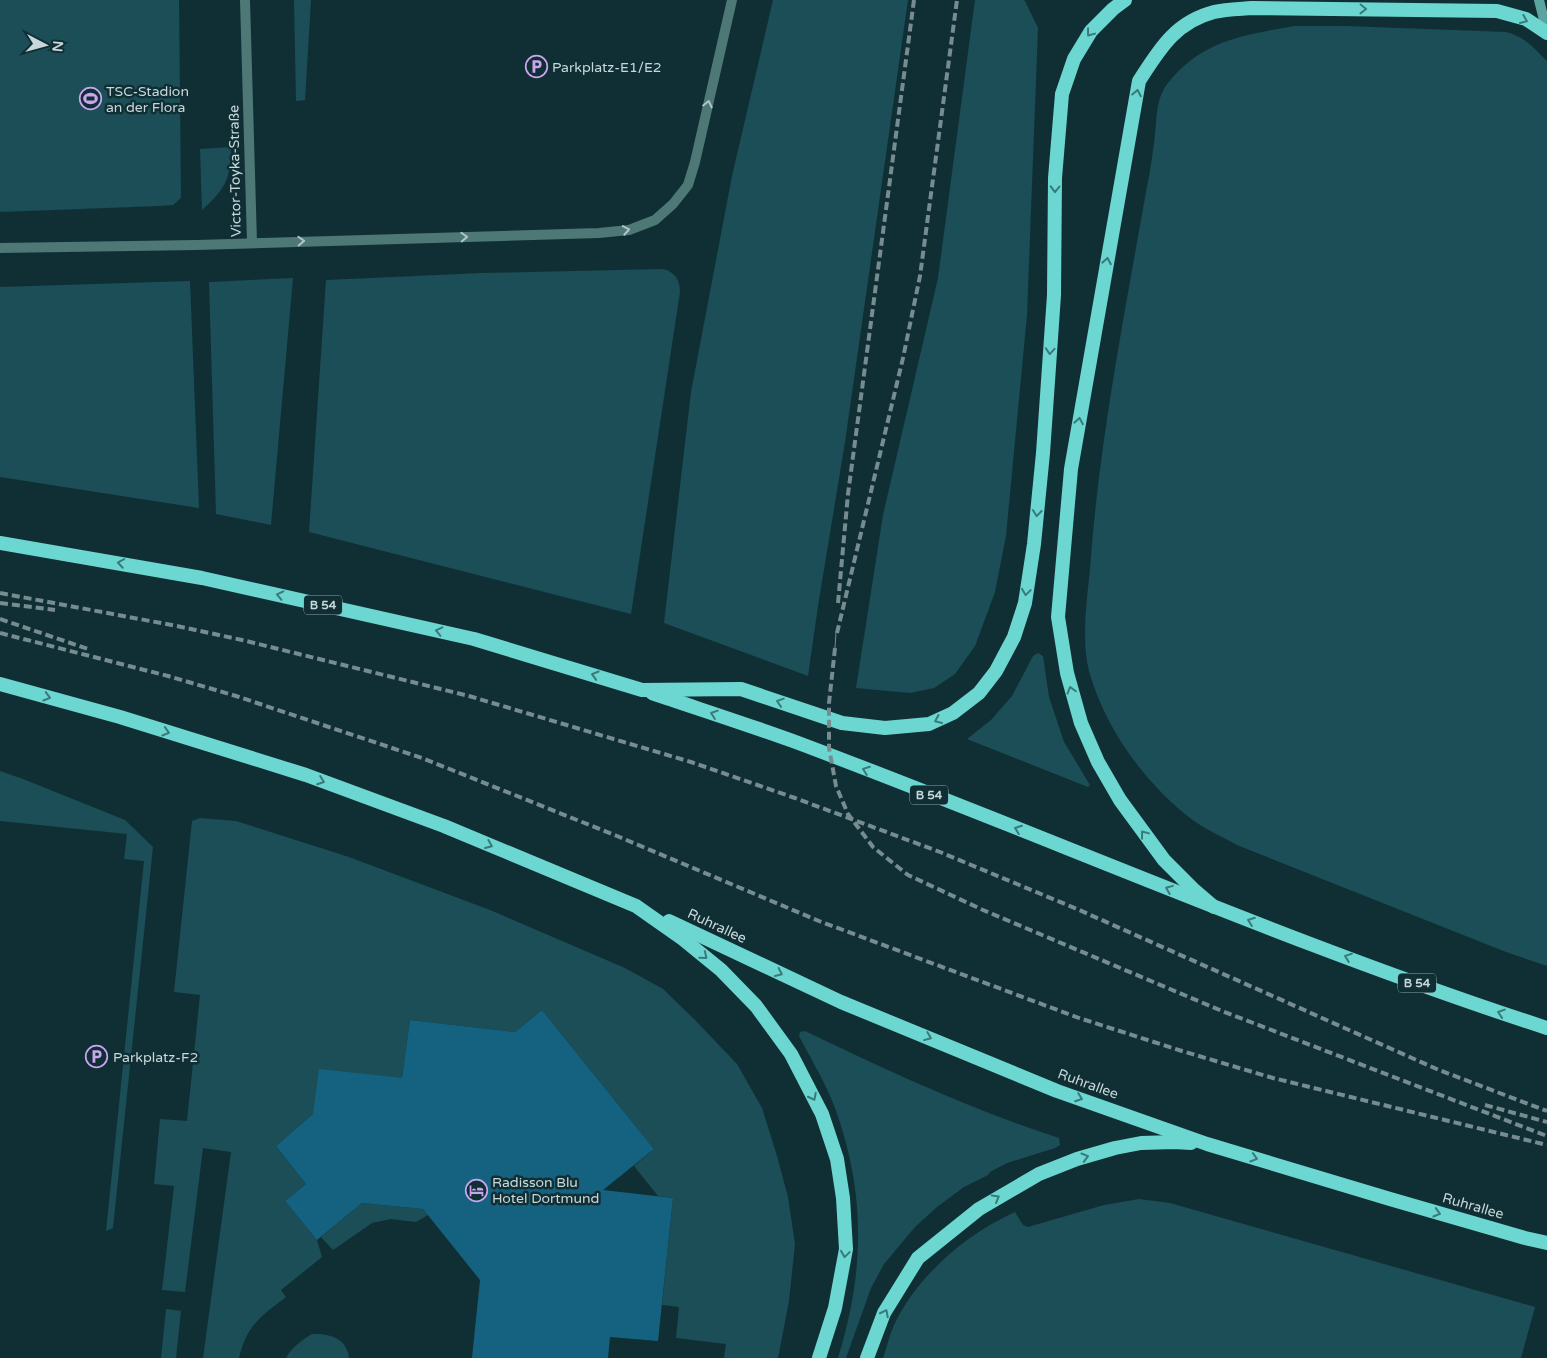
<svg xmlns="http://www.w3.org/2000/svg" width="1547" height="1358" font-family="'Varela Round',sans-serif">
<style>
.green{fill:#1b4e57}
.building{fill:#156280}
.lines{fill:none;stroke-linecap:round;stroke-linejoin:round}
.minor{stroke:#4d7875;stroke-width:10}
.secondary{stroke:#5ca4a0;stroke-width:10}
.trunk{stroke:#6cd6d0;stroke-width:14}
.tram{stroke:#768c91;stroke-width:1}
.rail{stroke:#768c91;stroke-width:4;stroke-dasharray:8 4;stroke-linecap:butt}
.oneway{stroke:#397a7a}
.oneway2{stroke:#afc4c7}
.labels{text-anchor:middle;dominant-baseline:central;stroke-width:5;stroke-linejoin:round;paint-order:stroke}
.shield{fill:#102f34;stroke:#90a5a9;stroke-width:1}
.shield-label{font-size:12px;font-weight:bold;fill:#c7d7db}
.poi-label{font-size:14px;fill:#c7d7db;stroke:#102f34;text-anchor:start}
.street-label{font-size:14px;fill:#c7d7db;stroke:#102f34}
</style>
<rect width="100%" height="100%" fill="#102f34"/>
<!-- green -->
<g class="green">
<path d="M0 0H179L181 198 173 205 159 206 0 212Z"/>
<path d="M294 0H311L305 100 296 101Z"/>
<path d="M773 0H908L845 442 818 606 808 676 664 623 691 392 732 176Z"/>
<path d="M975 0H1023L1025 1 1038 28 1027 315 1006 536 995 592 975 646 955 674 934 688 910 693 856 688 883 515 938 278Z"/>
<path d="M1294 26H1346L1506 32C1525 37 1533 47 1547 61V966L1506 952 1237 845C1223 837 1207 830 1194 821 1146 785 1105 729 1089 671 1081 640 1087 600 1090 569 1099 442 1124 317 1146 192 1150 172 1153 153 1155 134 1157 116 1156 98 1168 83 1202 40 1244 35 1294 26Z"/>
<path d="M231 147C231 179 225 189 202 210L200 149Z"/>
<path d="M663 269C675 272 680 280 680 292L631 614 309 532 326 280 482 273Z"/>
<path d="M293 278 271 525 216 514 209 282Z"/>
<path d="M190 281 199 508 0 477V287Z"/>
<path d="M1038 653 1043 656 1049 697 1064 742 1090 785 1088 787 967 739 991 720 1012 696 1033 656Z"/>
<path d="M0 771 23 779 125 820 153 847 113 1228 106 1231 144 861 124 859 127 834 0 821Z"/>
<path d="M200 818 236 821 349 857 490 910 625 968 663 989 695 1020 737 1064 762 1108 777 1156 788 1197 795 1244 789 1301 778 1358H724L726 1344 676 1338 679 1307 662 1305 673 1198 658 1196 634 1166 654 1149 542 1010 515 1032 410 1020 402 1078 313 1114 276 1146 306 1184 285 1201 317 1240 322 1257 281 1290 286 1297C260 1317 247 1325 239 1358H203L231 1152 203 1148 185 1292 162 1290 174 1186 154 1184 160 1119 187 1121 200 995 174 992 192 821Z"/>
<path d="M805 1031C888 1071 972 1110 1059 1138L1060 1145 1055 1148 1007 1163 990 1172 988 1175 964 1187 937 1207 915 1227 884 1264 871 1288 846 1358H838C862 1280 866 1208 842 1129 836 1108 826 1085 815 1066 810 1056 804 1046 799 1036L800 1032Z"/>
<path d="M1139 1199 1170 1203 1535 1307 1521 1358H883C887 1347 889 1336 894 1325 917 1276 966 1234 1015 1212L1023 1225 1028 1227 1104 1205Z"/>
<path d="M362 1203 423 1209 428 1215 416 1222 391 1219 372 1223 333 1250 321 1237Z"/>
<path d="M166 1309 181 1311 176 1358H161Z"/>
<path d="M312 1334C329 1333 347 1338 349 1358H286C291 1348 303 1339 312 1334Z"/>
</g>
<!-- building -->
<path class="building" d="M542 1010 654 1149 603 1190 673 1198 658 1341 610 1337 608 1358H472L480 1280 423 1209 362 1203 317 1240 285 1201 306 1184 276 1146 313 1114 319 1069 402 1078 410 1020 515 1032Z"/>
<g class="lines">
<!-- minor -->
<g class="minor">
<path d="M245 0 252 243"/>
<path d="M0 248 197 245 599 233 629 230 655 220 673 204 688 185 695 162 732 0"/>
</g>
<!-- secondary -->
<path class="secondary" d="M1539 0 1544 20 1547 27"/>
<!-- trunk -->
<g class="trunk">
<path d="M0 543 202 578 474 639 642 690 741 689 842 723 885 728 929 724 953 713 979 693 996 671 1014 637 1025 603 1034 544 1043 453 1054 295 1055 178 1062 94 1074 59 1091 31 1113 9 1125 0"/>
<path d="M0 684 120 717 306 775 444 826 636 906 683 939 721 970 756 1006 791 1054 822 1114 837 1159 843 1198 846 1249 835 1308 819 1358"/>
<path d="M652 693C699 709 746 724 793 741 1045 835 1291 945 1547 1028"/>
<path d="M1214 907 1193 889 1164 860 1120 800 1098 762 1081 723 1067 673 1058 617 1071 469 1139 81C1159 50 1175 22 1214 12 1226 9 1240 9 1252 8L1497 11 1526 19 1547 33"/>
<path d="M669 921 841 1002 1057 1091 1207 1144 1390 1199 1525 1238 1547 1243"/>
<path d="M867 1358 884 1313 918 1258 979 1209 1039 1174 1077 1159 1115 1148 1141 1143 1174 1142 1191 1143"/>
</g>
<!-- tram -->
<path class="tram" d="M835 648 836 632"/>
<!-- rail -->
<g class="rail">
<path d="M0 593 177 626 242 640 469 696 691 762 795 798 940 852 1077 909 1439 1070 1547 1111"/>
<path d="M0 603 55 610"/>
<path d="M838 603 848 494 914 0"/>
<path d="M0 619 88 649"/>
<path d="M0 633 168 676 236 696 422 758 617 836 819 921 1079 1018 1182 1051 1273 1078 1547 1145"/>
<path d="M837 633 903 358 920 276 957 0"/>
<path d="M835 648 829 703V748L836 786 848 814 873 847 908 875 983 910 1222 1011 1547 1136"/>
<path d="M1485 1105 1547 1122"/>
</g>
</g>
<!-- one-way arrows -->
<defs><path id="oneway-chevron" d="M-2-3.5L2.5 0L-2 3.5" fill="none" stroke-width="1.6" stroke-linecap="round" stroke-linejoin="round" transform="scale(1.25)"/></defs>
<g class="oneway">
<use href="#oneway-chevron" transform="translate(1363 9) rotate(1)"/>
<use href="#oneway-chevron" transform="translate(1524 20) rotate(23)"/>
<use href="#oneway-chevron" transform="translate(1090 33) rotate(127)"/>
<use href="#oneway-chevron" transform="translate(1137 93) rotate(-79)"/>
<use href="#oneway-chevron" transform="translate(1055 189) rotate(91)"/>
<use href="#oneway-chevron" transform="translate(1107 261) rotate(-80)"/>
<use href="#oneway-chevron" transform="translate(1050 351) rotate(94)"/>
<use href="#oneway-chevron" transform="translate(1079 421) rotate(-80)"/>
<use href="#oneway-chevron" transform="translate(1037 513) rotate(96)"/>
<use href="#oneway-chevron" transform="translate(121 563) rotate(-170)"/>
<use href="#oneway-chevron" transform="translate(1026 592) rotate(98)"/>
<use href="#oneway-chevron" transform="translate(280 595) rotate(-167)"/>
<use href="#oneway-chevron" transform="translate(439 631) rotate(-167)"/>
<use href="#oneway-chevron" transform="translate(595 675) rotate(-163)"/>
<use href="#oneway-chevron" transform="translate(1071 690) rotate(-106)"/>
<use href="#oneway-chevron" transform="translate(47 697) rotate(16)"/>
<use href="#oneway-chevron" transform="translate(780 702) rotate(-162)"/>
<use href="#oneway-chevron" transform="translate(714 714) rotate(-161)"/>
<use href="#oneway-chevron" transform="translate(938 720) rotate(156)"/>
<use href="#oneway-chevron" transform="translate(166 732) rotate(17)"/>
<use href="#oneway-chevron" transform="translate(866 770) rotate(-159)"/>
<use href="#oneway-chevron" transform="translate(321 781) rotate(20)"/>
<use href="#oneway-chevron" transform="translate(1018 829) rotate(-159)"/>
<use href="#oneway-chevron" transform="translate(1144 834) rotate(-127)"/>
<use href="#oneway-chevron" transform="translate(489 845) rotate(23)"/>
<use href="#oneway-chevron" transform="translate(1169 889) rotate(-158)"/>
<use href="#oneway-chevron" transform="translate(1251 921) rotate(-160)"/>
<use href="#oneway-chevron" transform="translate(704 956) rotate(39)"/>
<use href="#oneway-chevron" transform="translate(1348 957) rotate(-159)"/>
<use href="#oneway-chevron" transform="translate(779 973) rotate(25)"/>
<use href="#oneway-chevron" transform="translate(1501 1013) rotate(-162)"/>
<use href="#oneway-chevron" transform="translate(928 1037) rotate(22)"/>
<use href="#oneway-chevron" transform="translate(813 1097) rotate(63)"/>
<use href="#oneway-chevron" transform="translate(1079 1098) rotate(20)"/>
<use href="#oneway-chevron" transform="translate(1085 1157) rotate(-16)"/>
<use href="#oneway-chevron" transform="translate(1254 1158) rotate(17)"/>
<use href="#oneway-chevron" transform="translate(996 1198) rotate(-30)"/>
<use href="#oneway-chevron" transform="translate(1437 1213) rotate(16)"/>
<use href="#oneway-chevron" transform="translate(845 1254) rotate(98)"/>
<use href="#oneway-chevron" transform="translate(885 1313) rotate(-63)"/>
</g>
<g class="oneway2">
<use href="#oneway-chevron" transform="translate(708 104) rotate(-77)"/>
<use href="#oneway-chevron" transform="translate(626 230) rotate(-10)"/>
<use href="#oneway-chevron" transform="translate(464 237) rotate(-2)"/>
<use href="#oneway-chevron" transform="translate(301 241) rotate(-2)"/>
</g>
<!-- icons -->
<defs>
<symbol id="parking-ring" viewBox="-11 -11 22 22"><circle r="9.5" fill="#102f34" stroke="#c9a5ee" stroke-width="1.5"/><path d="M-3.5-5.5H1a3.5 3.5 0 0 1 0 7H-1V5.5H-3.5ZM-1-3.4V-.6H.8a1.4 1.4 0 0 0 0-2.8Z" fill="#c9a5ee"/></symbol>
<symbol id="stadium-ring" viewBox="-11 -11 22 22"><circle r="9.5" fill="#102f34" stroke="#c9a5ee" stroke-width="1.5"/><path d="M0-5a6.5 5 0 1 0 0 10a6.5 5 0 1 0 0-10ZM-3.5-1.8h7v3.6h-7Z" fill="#c9a5ee"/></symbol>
<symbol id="hotel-ring" viewBox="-11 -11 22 22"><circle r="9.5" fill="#102f34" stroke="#c9a5ee" stroke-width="1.5"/><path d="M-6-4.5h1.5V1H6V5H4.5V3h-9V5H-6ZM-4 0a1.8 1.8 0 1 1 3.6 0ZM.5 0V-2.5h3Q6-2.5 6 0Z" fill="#c9a5ee"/></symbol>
</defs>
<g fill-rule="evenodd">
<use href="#parking-ring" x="524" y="54" width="25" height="25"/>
<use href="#stadium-ring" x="78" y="86" width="25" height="25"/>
<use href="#parking-ring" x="84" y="1044" width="25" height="25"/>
<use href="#hotel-ring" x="464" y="1178" width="25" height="25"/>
</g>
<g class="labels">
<!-- shield labels -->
<g class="shield">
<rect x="304" y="595.5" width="38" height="19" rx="4"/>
<rect x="910" y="785.5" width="38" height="19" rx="4"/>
<rect x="1398" y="973.5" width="38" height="19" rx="4"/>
</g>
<g class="shield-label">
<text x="323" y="605">B 54</text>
<text x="929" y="795">B 54</text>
<text x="1417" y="983">B 54</text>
</g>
<!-- poi labels -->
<g class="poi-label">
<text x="552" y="67">Parkplatz-E1/E2</text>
<text x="106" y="91">TSC-Stadion<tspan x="106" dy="16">an der Flora</tspan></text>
<text x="113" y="1057">Parkplatz-F2</text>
<text x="492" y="1182">Radisson Blu<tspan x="492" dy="16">Hotel Dortmund</tspan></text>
</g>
<!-- street labels -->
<g class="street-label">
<text transform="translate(235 171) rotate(-91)">Victor-Toyka-Straße</text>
<text transform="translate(717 926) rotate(25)">Ruhrallee</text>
<text transform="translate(1088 1084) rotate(20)">Ruhrallee</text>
<text transform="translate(1473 1206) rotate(16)">Ruhrallee</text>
</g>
</g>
<!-- north arrow -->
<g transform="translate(45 45) rotate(96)" stroke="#102f34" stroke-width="4" paint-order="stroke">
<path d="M0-4L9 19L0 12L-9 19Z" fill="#c7d7db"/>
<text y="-8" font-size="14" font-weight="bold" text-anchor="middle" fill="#c7d7db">N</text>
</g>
</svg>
